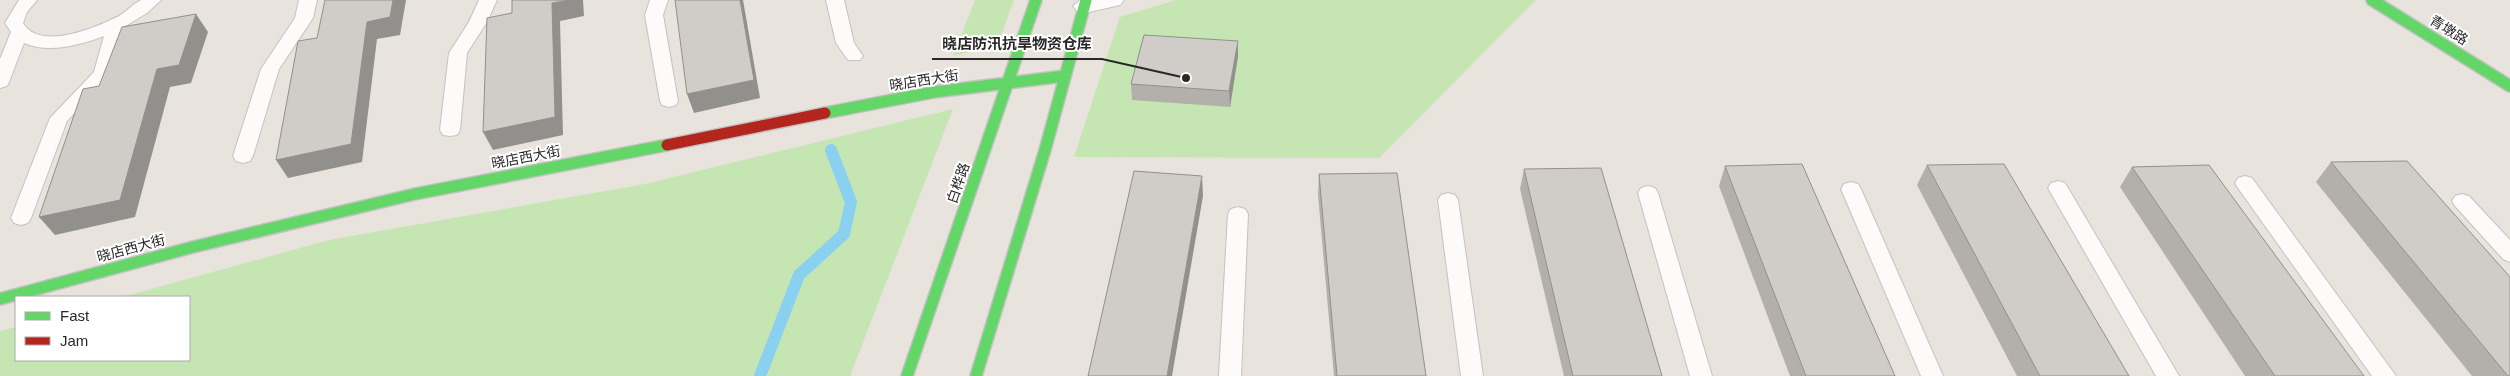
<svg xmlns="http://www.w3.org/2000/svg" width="2510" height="376" font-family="Arial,'Noto Sans SC',sans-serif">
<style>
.green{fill:#c5e6b2}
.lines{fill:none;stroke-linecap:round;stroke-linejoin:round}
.stream{stroke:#8ad0f0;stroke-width:12}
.lane-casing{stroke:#c4c2c3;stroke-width:2}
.street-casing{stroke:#c4c2c3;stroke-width:2}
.fast-casing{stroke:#c4c2c3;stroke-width:14}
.jam-casing{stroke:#c4c2c3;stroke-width:14}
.lane{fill:#fcfbfa;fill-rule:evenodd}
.street{fill:#fcfbfa;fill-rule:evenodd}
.fast{stroke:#63d668;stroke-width:11}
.jam{stroke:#b3261e;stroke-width:11}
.wall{fill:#b3b0ac}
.shaded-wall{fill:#92908c}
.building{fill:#d0cdc8;stroke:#92908c}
.labels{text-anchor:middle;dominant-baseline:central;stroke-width:4;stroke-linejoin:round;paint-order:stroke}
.street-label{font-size:14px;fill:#282828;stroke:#fff}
.leader{fill:none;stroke:#282828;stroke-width:2}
.callout-dot{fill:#282828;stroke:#fff;stroke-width:2}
.callout-label{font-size:15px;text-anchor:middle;font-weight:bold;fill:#282828;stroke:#fff;stroke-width:4;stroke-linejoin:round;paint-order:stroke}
</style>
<rect width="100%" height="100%" fill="#e8e3dc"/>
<!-- green -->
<g class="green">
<path d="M975 0H1014L997 46 953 56Z"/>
<path d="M1176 0H1536L1379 158 1074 157 1120 17Z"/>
<path d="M953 109 850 376H0V331L16 327V360H189V297H122L329 240 645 184Z"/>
</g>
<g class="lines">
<!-- stream -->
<path class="stream" d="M760 376 799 275 844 234 851 202 831 150"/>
<defs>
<g id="lane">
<path d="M19 0H37L27 12 23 23C40 52 97 27 119 16 126 12 134 3 141 0 146 0 155 0 161 0L147 13 124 27 112 74 67 121 31 218 28 223 21 225 14 223 11 218 50 118 94 72 104 36C80 45 49 54 24 43L9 82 7 86 0 88V59L11 32 5 23Z"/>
<path d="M299 0H317L313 18 279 69 253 156 250 161 243 163 236 161 233 156 261 69 295 18Z"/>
<path d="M479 0H497L487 22 467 53 460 130 457 135 450 136 443 135 440 130 449 53 469 22Z"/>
<path d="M650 0H668L663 15 678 101 676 105 669 107 662 105 660 101 645 15Z"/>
<path d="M826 0H844L854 43 863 56 860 60H848L836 43Z"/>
<path d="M2245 176 2252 178 2396 376H2372L2238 188 2235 183 2238 178Z"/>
<path d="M2058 181 2065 183 2179 376H2156L2048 188 2051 183Z"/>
<path d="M1851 182 1858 184 1861 189 1943 376H1921L1841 189 1844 184Z"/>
<path d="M1648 186 1655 188 1658 193 1712 376H1690L1638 193 1641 188Z"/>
<path d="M1448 193 1455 195 1458 200 1483 376H1461L1438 200 1441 195Z"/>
<path d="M2462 194 2469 196 2510 240V262L2503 259 2455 206 2452 201 2455 196Z"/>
<path d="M1238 207 1245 209 1248 214 1241 376H1219L1228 214 1231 209Z"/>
</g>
<path id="street" d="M1124 0 1120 5 1085 13 1077 11 1073 6 1080 0Z"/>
<g id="fast">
<path d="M2372 0 2510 86"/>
<path d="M825 113 934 92 1065 76"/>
<path d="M0 299 193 247 415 194 667 145"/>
<path d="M907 376 1036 0"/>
<path d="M976 376 1045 150 1086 0"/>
</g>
<path id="jam" d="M667 145 825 113"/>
</defs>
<!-- lane casing -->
<use href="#lane" class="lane-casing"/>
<!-- street casing -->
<use href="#street" class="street-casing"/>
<!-- fast casing -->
<use href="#fast" class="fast-casing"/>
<!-- jam casing -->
<use href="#jam" class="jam-casing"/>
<!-- lane -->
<use href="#lane" class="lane"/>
<!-- street -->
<use href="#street" class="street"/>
<!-- fast -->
<use href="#fast" class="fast"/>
<!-- jam -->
<use href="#jam" class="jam"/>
</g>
<!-- wall -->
<g class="wall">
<path d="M1238 56 1230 107 1132 100 1131 84Z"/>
<path d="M2331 162 2510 376H2472L2316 182Z"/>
<path d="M1927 165 2129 376H2017L1917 185Z"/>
<path d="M1725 166 1895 376H1790L1719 186Z"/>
<path d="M2132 167 2364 376H2245L2120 187Z"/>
<path d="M1524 169 1662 376H1564L1520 189Z"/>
<path d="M1319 174 1426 376H1334L1318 195Z"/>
</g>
<!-- shaded-wall -->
<g class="shaded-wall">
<path d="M393 0H406L400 35 377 39 362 162 288 178 276 160 367 22Z"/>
<path d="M569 0H583L584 16 560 21 563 135 493 150 483 132 552 3Z"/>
<path d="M740 0H743L760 98 694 113 687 94Z"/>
<path d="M196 14 208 32 191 83 170 87 135 217 55 235 39 217 157 69Z"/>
<path d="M1238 41V56L1230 107 1229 91Z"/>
<path d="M1202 176 1203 196 1172 376H1167Z"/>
</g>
<!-- building -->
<g class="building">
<path d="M325 0H393L390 17 367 22 351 144 276 160 298 41 317 38Z"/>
<path d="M512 0H569L552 3 555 117 483 132 487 18 512 13Z"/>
<path d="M675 0H740L754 80 687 94Z"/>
<path d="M196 14 179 65 157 69 120 200 39 217 83 89 99 86 122 27Z"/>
<path d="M1144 35 1238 41 1229 91 1131 84Z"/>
<path d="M2407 161 2510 277V376H2508L2331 162Z"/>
<path d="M1802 164 1895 376H1806L1725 166Z"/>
<path d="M2004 164 2129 376H2040L1927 165Z"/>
<path d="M2209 165 2364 376H2275L2132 167Z"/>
<path d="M1601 168 1662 376H1573L1524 169Z"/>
<path d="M1134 171 1202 176 1167 376H1088Z"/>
<path d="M1397 173 1426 376H1337L1319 174Z"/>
</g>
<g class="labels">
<!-- street labels -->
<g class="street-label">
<text transform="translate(2449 30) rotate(32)">青墩路</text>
<text transform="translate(924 80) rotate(-9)">晓店西大街</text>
<text transform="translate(526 157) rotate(-11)">晓店西大街</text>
<text transform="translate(958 183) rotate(-71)">白桦路</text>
<text transform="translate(131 248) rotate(-15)">晓店西大街</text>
</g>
</g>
<!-- callouts -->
<path class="leader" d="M1186 78L1102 59H932"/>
<circle class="callout-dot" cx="1186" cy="78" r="5"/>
<g class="callout-label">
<text x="1017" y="49">晓店防汛抗旱物资仓库</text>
</g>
<!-- legend -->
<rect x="15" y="296" width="175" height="65" fill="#ffffff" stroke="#a9a9a9"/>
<rect x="25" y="312" width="25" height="8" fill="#63d668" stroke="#a9a9a9"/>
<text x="60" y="321" font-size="15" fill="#282828">Fast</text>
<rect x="25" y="337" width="25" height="8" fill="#b3261e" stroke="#a9a9a9"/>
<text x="60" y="346" font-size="15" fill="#282828">Jam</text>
</svg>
